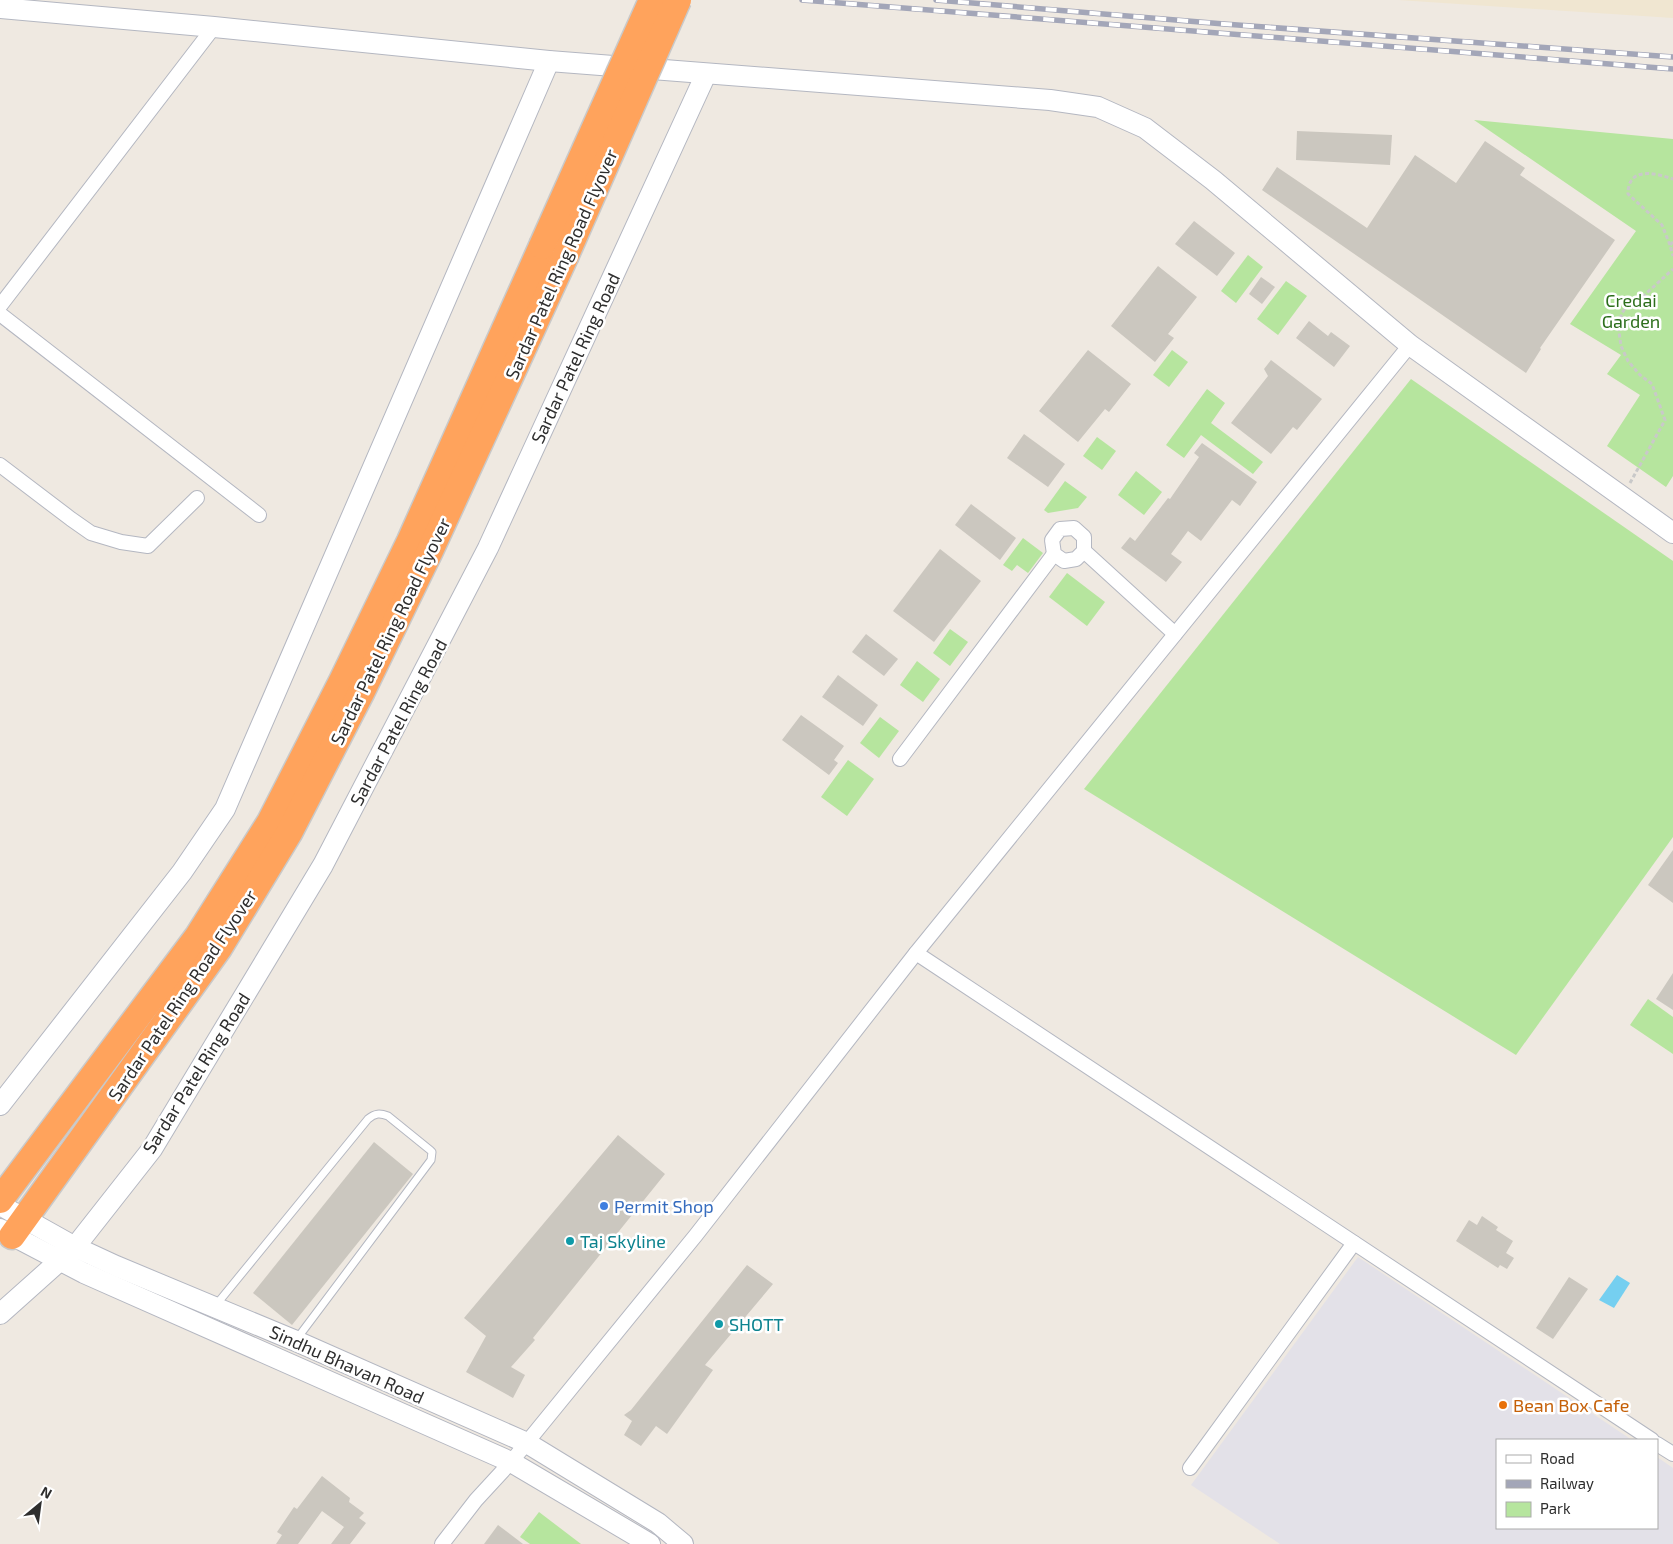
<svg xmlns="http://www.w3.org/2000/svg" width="1673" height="1544" font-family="'Exo 2',sans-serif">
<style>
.industrial{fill:#e3e1e8}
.education{fill:#f0e6d1}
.green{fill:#b6e59e}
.water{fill:#75cff0}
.building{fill:#cbc7bf}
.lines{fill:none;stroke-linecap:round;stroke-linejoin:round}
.lane-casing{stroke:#b4b7c1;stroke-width:9}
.street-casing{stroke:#b4b7c1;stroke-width:16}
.secondary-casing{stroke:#b4b7c1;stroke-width:22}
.highway-casing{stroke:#c9c9c9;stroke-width:29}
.path{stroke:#c9c9c9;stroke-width:3;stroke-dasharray:4 2.5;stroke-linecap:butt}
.lane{stroke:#fff;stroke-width:7}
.street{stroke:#fff;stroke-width:14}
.secondary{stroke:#fff;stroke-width:20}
.highway{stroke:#ffa35c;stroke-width:26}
.rail-casing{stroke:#a3a6b8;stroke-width:5.5}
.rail{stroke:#fff;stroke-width:4;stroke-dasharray:11;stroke-linecap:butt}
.highway-bridge-casing{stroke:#c9c9c9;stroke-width:29;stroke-linecap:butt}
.highway-bridge{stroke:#ffa35c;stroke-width:26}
.shop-dot{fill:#3f7fe0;stroke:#fff;stroke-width:2}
.culture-dot{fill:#0f9aa8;stroke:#fff;stroke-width:2}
.food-dot{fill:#e8710a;stroke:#fff;stroke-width:2}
.labels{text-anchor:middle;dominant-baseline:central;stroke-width:5;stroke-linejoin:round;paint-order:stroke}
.street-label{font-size:18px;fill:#2e2e2e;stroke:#fff}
.park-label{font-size:18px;fill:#2c6e1b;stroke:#fff}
.shop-label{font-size:18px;fill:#366cbe;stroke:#fff;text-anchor:start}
.culture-label{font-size:18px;fill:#0d838f;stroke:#fff;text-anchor:start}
.food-label{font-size:18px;fill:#c56008;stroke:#fff;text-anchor:start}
</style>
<rect width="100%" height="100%" fill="#efe9e1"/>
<!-- industrial -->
<path class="industrial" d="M1358 1257 1632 1440H1497V1528H1657V1457L1673 1468V1544H1280L1191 1485Z"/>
<!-- education -->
<path class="education" d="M1398 0H1673V18Z"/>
<!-- green -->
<g class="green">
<path d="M1474 120 1673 139V476L1666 487 1607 446 1640 395 1607 374 1621 355 1570 324 1636 231Z"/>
<path d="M1248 255 1263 267 1236 303 1221 291Z"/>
<path d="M1286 281 1307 296 1278 335 1257 319Z"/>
<path d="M1172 350 1188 362 1169 387 1153 375Z"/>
<path d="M1411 379 1673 561V837L1516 1055 1084 789Z"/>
<path d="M1207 389 1225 403 1211 423 1263 462 1253 474 1201 435 1184 458 1166 445Z"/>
<path d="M1097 437 1116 451 1102 470 1083 456Z"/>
<path d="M1136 471 1162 492 1144 515 1118 495Z"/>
<path d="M1065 481 1087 497 1078 508 1048 513 1044 510Z"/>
<path d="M1023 538 1043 553 1028 573 1017 565 1012 571 1003 565Z"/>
<path d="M1067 573 1105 602 1087 626 1049 597Z"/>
<path d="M950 629 968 642 950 666 933 653Z"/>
<path d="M917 661 940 679 923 702 900 685Z"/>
<path d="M880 717 899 731 879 758 860 743Z"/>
<path d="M848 760 874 779 847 816 821 797Z"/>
<path d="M1648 999 1673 1017V1054L1630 1025Z"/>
<path d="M539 1512 581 1544H530L520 1537Z"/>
</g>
<!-- water -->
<path class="water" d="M1617 1275 1630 1283 1614 1308 1599 1300Z"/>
<!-- building -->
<g class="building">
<path d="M1297 131 1392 135 1390 165 1296 160Z"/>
<path d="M1485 141 1525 168 1520 175 1615 240 1540 348 1541 349 1526 373 1262 190 1277 167 1367 228 1415 155 1456 183Z"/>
<path d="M1194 221 1235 253 1217 276 1175 244Z"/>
<path d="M1158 266 1197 297 1168 334 1174 338 1155 362 1111 326Z"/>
<path d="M1261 277 1275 287 1262 304 1249 294Z"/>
<path d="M1309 321 1328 336 1331 332 1350 346 1334 367 1296 338Z"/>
<path d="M1088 350 1131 384 1109 412 1105 409 1078 442 1039 411Z"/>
<path d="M1271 360 1322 399 1297 430 1293 427 1271 454 1231 423 1268 376 1264 369Z"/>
<path d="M1024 434 1065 464 1048 487 1007 458Z"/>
<path d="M1202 443 1257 482 1240 506 1232 500 1201 541 1188 531 1171 554 1182 562 1166 582 1121 548 1130 537 1135 541 1168 498 1170 499 1199 457 1194 453Z"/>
<path d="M971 504 1016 538 1000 560 955 525Z"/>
<path d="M940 549 981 581 934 642 893 611Z"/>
<path d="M866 634 898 659 884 676 852 652Z"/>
<path d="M838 675 878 705 863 726 822 697Z"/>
<path d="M801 715 844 746 834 760 838 763 829 775 782 740Z"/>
<path d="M1673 850V903L1648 885Z"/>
<path d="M1673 973V1010L1656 999Z"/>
<path d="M618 1135 665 1174 533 1338 535 1340 511 1367 525 1375 513 1398 466 1372 486 1336 464 1318Z"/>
<path d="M374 1142 413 1174 292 1325 253 1293Z"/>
<path d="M1482 1216 1498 1227 1496 1230 1513 1241 1506 1253 1514 1258 1507 1269 1500 1265 1498 1268 1456 1241 1469 1220 1477 1225Z"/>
<path d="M747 1265 773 1284 705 1365 713 1370 667 1434 656 1426 641 1446 624 1435 632 1421 624 1415 631 1410Z"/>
<path d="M1569 1277 1588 1289 1553 1339 1536 1328Z"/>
<path d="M322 1476 350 1498 349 1502 364 1513 359 1518 366 1523 350 1544H331L344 1527 322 1511 298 1544H276L282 1535 277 1532 294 1507 297 1509Z"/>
<path d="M498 1525 523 1544H484Z"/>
</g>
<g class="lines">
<defs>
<path id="lane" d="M216 1305 368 1119C375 1113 380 1113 388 1116L430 1150 432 1152 431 1160 296 1340"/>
<g id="street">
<path d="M0 306 214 27"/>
<path d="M0 314 259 515"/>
<path d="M0 465 71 519 91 533 121 542 148 546 197 498"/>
<path d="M1084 551 1076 559 1064 561 1054 554 1052 540 1060 529 1074 528 1084 537V551L1175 634"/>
<path d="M900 759 1054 554"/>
<path d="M916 953 1652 1440"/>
<path d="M1657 1444 1673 1454"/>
<path d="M1190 1468 1354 1243"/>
<path d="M442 1544 476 1500 511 1462 696 1235 916 953 1410 345"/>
</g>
<g id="secondary">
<path d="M0 8 214 27 549 61 1050 100 1098 107 1145 128 1213 180 1410 345 1673 533"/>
<path d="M0 1105 182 872 225 809 549 61"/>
<path d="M0 1205 75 1247 116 1266 296 1341 527 1443 658 1523 683 1544"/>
<path d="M0 1229 84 1273 511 1462 650 1544"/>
<path d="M0 1314 75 1247 152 1149 323 865 488 548 706 74"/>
</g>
<g id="highway">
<path d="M0 1200 198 936 270 822 342 681 410 541 542 246"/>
<path d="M12 1236 219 948 289 833 362 691 430 551 565 257"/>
</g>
</defs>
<!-- lane casing -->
<use href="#lane" class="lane-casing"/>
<!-- street casing -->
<use href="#street" class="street-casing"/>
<!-- secondary casing -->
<use href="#secondary" class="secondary-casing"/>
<!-- highway casing -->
<use href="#highway" class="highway-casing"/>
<!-- path -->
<g class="path">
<path d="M1673 242 1670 245 1673 256"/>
<path d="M1670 245 1662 225 1628 194C1628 166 1655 173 1673 179"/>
<path d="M1630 483 1665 420 1652 384 1640 375 1628 361 1621 346 1618 325 1622 313 1626 307 1639 300 1673 269"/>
</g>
<!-- lane -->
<use href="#lane" class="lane"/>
<!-- street -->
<use href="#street" class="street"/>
<!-- secondary -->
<use href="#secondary" class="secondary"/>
<!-- highway -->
<use href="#highway" class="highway"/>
<defs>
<g id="rail">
<path d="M802 0 1673 69"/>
<path d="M936 0 1224 24 1673 57"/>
</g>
</defs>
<!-- rail casing -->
<use href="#rail" class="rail-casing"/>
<!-- rail -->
<use href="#rail" class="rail"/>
<defs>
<g id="highway-bridge">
<path d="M542 246 652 0"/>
<path d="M565 257 678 0"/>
</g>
</defs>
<!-- highway-bridge casing -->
<use href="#highway-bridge" class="highway-bridge-casing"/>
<!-- highway-bridge -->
<use href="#highway-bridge" class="highway-bridge"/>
</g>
<!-- markers -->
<circle class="shop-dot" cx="604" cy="1206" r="5"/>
<g class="culture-dot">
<circle cx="570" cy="1241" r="5"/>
<circle cx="719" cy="1324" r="5"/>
</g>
<circle class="food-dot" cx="1503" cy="1405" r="5"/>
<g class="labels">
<!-- street labels -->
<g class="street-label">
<text transform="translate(561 264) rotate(-66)">Sardar Patel Ring Road Flyover</text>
<text transform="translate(575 358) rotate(-65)">Sardar Patel Ring Road</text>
<text transform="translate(390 631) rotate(-64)">Sardar Patel Ring Road Flyover</text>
<text transform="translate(398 722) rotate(-62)">Sardar Patel Ring Road</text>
<text transform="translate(182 995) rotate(-56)">Sardar Patel Ring Road Flyover</text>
<text transform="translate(196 1073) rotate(-58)">Sardar Patel Ring Road</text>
<text transform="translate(347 1364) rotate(24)">Sindhu Bhavan Road</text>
</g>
<!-- park labels -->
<g class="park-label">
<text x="1631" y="300">Credai<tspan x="1631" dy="21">Garden</tspan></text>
</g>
<!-- shop labels -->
<g class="shop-label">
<text x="614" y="1206">Permit Shop</text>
</g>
<!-- culture labels -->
<g class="culture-label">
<text x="580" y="1241">Taj Skyline</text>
<text x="729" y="1324">SHOTT</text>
</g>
<!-- food labels -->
<g class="food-label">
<text x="1513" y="1405">Bean Box Cafe</text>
</g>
</g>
<!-- legend -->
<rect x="1496" y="1439" width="162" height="90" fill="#ffffff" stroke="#ababab"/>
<rect x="1506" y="1455" width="25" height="8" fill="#ffffff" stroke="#ababab"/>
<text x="1540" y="1464" font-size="15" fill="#2e2e2e">Road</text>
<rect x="1506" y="1480" width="25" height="8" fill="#a3a6b8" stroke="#ababab"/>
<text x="1540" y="1489" font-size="15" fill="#2e2e2e">Railway</text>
<rect x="1506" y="1502" width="25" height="15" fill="#b6e59e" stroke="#ababab"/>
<text x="1540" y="1514" font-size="15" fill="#2e2e2e">Park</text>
<!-- north arrow -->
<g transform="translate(40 1504) rotate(29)" stroke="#ffffff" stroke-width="4" paint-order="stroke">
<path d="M0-4L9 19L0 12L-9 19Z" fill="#2e2e2e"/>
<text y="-8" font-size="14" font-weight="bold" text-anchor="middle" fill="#2e2e2e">N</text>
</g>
</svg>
